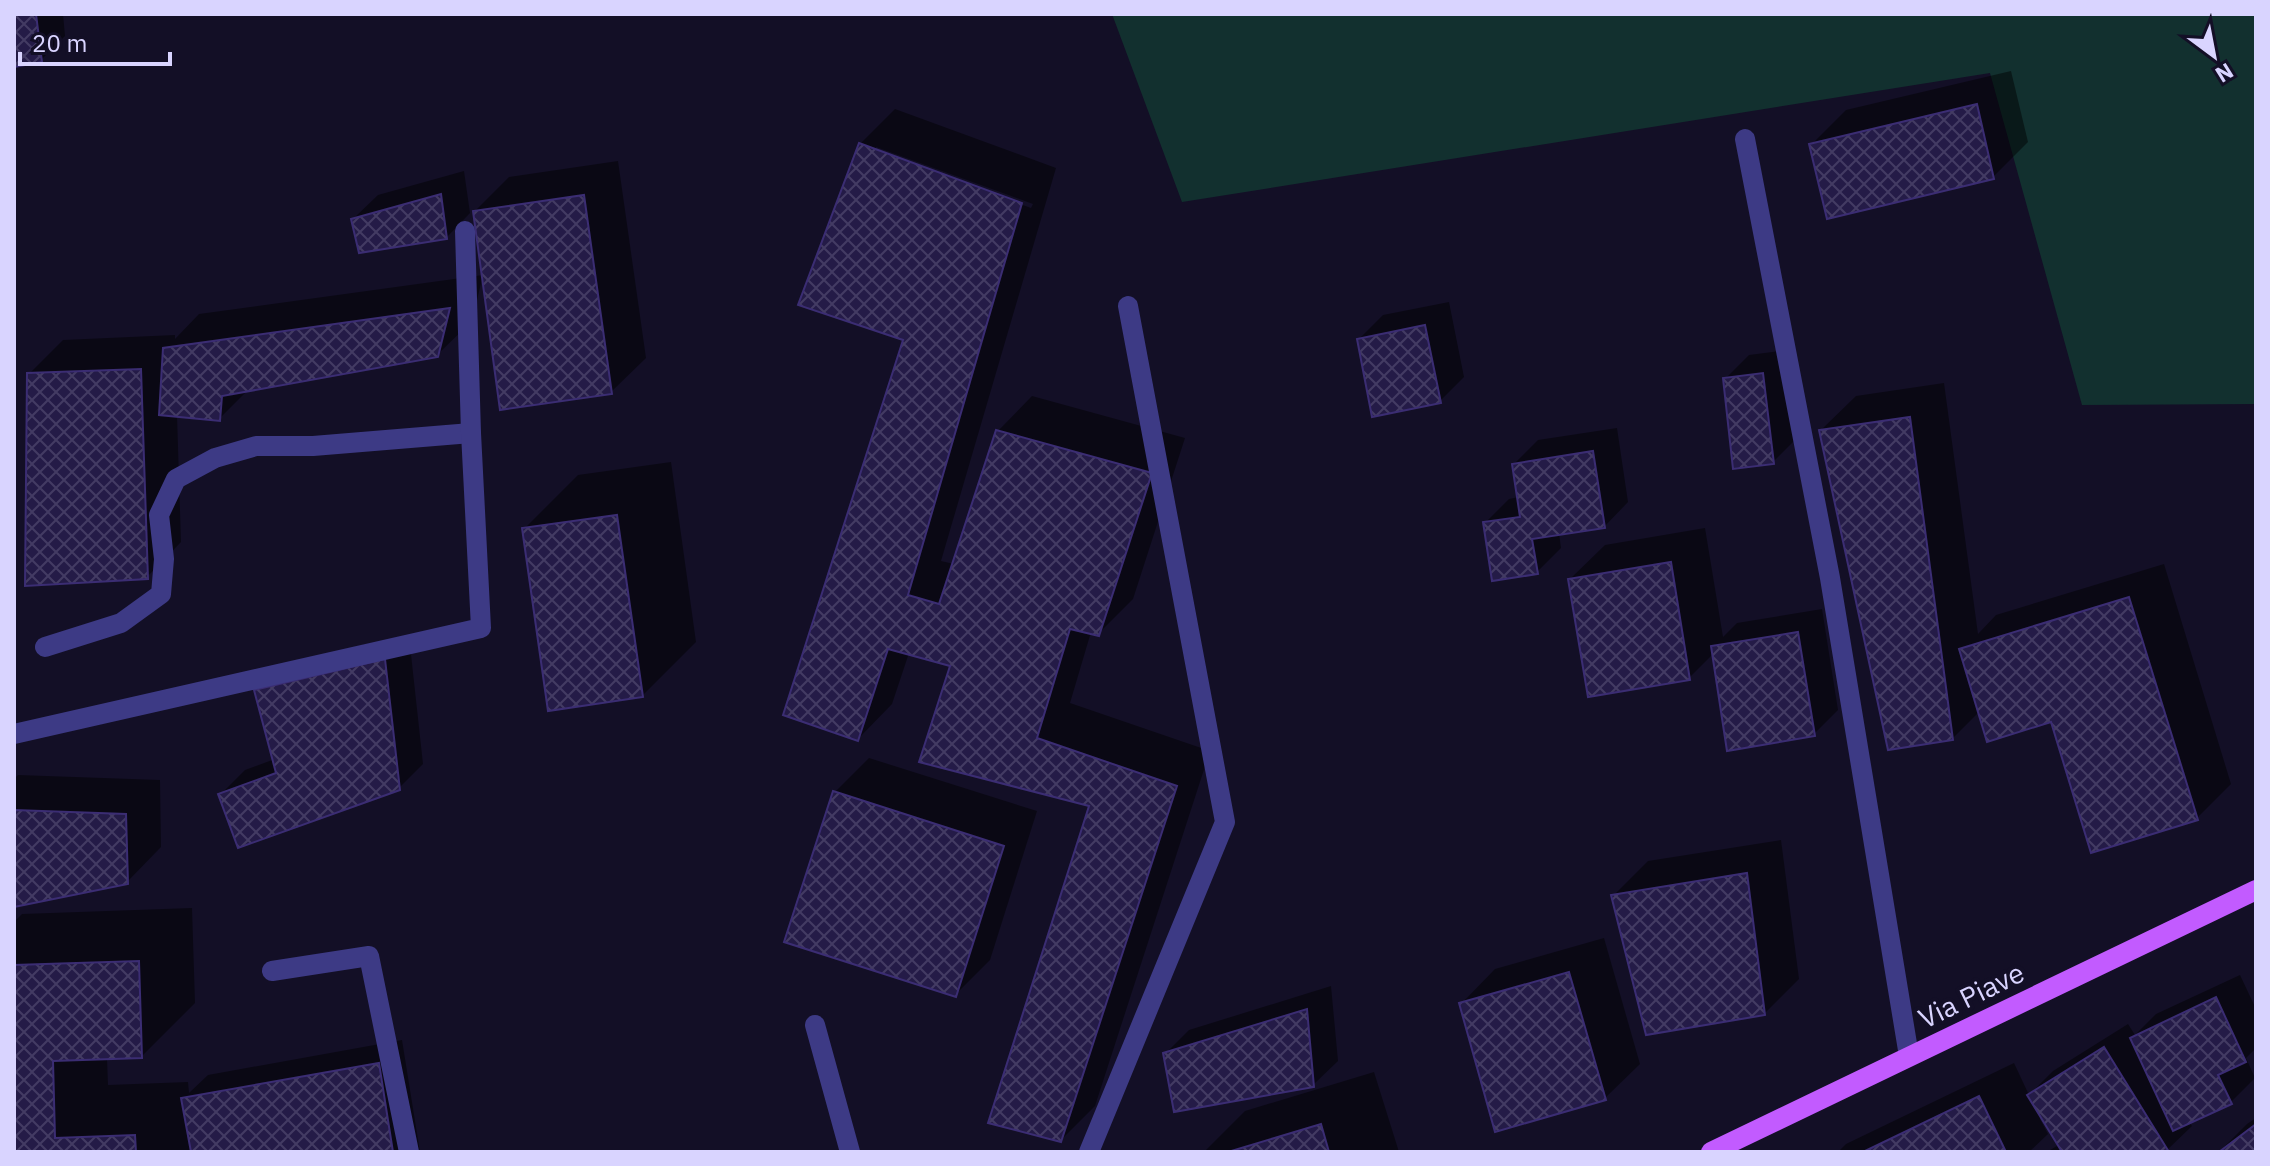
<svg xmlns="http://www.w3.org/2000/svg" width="2270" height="1166" font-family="'IBM Plex Sans',sans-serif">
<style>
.green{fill:#12302f}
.shadow{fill:#0007;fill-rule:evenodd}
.building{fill:url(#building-cross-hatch);stroke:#3b2d73;stroke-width:2}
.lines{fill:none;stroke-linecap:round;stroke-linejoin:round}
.lane{stroke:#3d3a85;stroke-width:20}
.primary{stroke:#c25bff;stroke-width:20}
.labels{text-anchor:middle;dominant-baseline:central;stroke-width:8;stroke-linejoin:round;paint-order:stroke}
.street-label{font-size:28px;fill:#d9d4ff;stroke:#130f26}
</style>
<defs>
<pattern id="building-cross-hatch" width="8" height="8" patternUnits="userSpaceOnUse" patternTransform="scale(2)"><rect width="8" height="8" fill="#241b47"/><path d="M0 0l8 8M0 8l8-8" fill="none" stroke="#433b63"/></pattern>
</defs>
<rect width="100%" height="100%" fill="#130f26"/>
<!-- green -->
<path class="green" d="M1112 14H2256V404L2082 405 1990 73 1182 202Z"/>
<!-- shadow -->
<g class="shadow">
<path d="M14 14H63L65 36 41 60 14 65Z"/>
<path d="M2011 71 2028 142 1993 177 1811 145 1846 110Z"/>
<path d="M895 109 1056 168 941 561 954 564 998 431 1032 396 1185 438 1133 599 1098 634 1091 632 1070 703 1210 751 1095 1106 1061 1140 1091 804 952 665 909 653 892 704 858 739 905 339 860 144ZM876 147 1033 204 1031 208 876 151Z"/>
<path d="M618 161 646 358 611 392 475 211 509 177Z"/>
<path d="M464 171 470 213 446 238 353 219 378 195Z"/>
<path d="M483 275 472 321 437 355 249 389 219 419 177 415 181 542 147 577 29 374 63 340 175 335V339L199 314Z"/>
<path d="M1449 302 1464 377 1440 401 1359 339 1383 315Z"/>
<path d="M1787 350 1797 438 1773 462 1725 379 1749 355Z"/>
<path d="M1944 383 1978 634 1996 615 2164 564 2231 784 2197 818 2052 719 1980 711 1952 739 1821 430 1856 396Z"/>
<path d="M1617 428 1628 502 1604 527 1559 533 1561 548 1537 572 1485 523 1509 499 1519 497 1514 464 1538 440Z"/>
<path d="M671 462 696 642 642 696 524 529 578 475Z"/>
<path d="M1705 528 1723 637 1737 623 1822 609 1838 710 1814 734 1714 653 1689 678 1570 579 1605 545Z"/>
<path d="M409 636 423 764 399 788 221 794 245 770 275 759 256 690 280 666 366 644Z"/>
<path d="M869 758 1037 811 990 960 955 995 834 793Z"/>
<path d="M18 775 160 780 161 847 127 882 14 905V779Z"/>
<path d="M1781 840 1799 979 1764 1014 1613 896 1648 861Z"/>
<path d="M192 908 195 1003 142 1056 107 1058 108 1085 188 1082 189 1093 208 1075 402 1040 420 1152H14V922L22 914Z"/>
<path d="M1604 938 1640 1064 1605 1098 1461 1004 1495 969Z"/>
<path d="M2240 975 2256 1009V1048L2246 1058 2255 1078 2231 1102 2189 1122 2192 1126 2165 1152H2047L2060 1144 2043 1117 2040 1119 2048 1134 2029 1152H1838L1846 1144 2014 1063 2029 1095 2053 1071 2128 1024 2135 1035 2156 1014Z"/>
<path d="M1331 986 1338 1061 1313 1085 1165 1054 1189 1030Z"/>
<path d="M1374 1072 1399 1152H1204L1245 1111Z"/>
<path d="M2256 1118V1152H2219L2247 1124Z"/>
</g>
<!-- building -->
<g class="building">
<path d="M14 14H36L42 62 14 67Z"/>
<path d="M1977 104 1994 179 1827 219 1809 144Z"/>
<path d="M859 143 1022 203 908 595 939 604 996 430 1152 473 1099 636 1070 629 1037 738 1177 786 1061 1142 988 1123 1089 806 919 762 950 666 888 649 858 741 783 715 903 340 798 305Z"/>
<path d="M441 194 447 239 359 253 351 219Z"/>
<path d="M584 195 612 394 500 410 473 211Z"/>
<path d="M450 308 438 357 222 396 220 421 159 415 163 348Z"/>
<path d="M1425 325 1441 403 1372 417 1357 339Z"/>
<path d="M141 369 148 579 25 586 27 373Z"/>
<path d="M1763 373 1774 464 1733 469 1723 378Z"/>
<path d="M1910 417 1953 740 1888 750 1819 430Z"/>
<path d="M1593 451 1605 528 1532 539 1538 574 1492 581 1483 522 1520 517 1512 464Z"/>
<path d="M617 515 643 697 548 711 522 528Z"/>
<path d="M1671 562 1690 680 1588 697 1568 579Z"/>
<path d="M2129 597 2198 820 2091 853 2051 722 1987 742 1959 649Z"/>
<path d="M1798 632 1815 736 1727 751 1711 646Z"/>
<path d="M385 659 400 790 238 848 218 794 276 773 254 690Z"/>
<path d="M833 791 1004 846 956 997 784 942Z"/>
<path d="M14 810 126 814 128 884 14 907Z"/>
<path d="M1747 873 1765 1015 1646 1035 1611 895Z"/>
<path d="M139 961 142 1058 53 1061 55 1138 135 1135 136 1152H14V965Z"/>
<path d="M1569 972 1606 1100 1495 1132 1459 1003Z"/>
<path d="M2216 997 2246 1062 2218 1075 2232 1104 2173 1131 2130 1038Z"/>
<path d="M1307 1009 1314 1087 1174 1112 1163 1053Z"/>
<path d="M2104 1047 2169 1152H2062L2027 1095Z"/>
<path d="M379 1063 393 1152H191L181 1098Z"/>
<path d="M1979 1096 2006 1152H1863Z"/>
<path d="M1321 1124 1329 1152H1228Z"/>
<path d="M2256 1124V1152H2219Z"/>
</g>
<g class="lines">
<!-- lane -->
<g class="lane">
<path d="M1745 139 1830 578 1909 1056"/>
<path d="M45 647 121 623 161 594 164 559 159 515 176 479 215 458 256 446H313L471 433"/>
<path d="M14 734 481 628 471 433 465 231"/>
<path d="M272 971 369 956 409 1152"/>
<path d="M815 1025 850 1152"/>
<path d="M1089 1152 1225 822 1128 306"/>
</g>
<!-- primary -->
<path class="primary" d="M1711 1152 2256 890"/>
</g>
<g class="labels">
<!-- street labels -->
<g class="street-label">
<text transform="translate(1971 995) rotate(-26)">Via Piave</text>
</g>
</g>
<!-- border -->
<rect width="2270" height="1166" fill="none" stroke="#d9d4ff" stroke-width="32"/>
<!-- north arrow -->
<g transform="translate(2214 56) rotate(148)" stroke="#130f26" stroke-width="6" paint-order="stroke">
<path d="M0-6L14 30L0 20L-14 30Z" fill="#d9d4ff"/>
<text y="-12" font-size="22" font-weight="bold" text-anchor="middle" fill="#d9d4ff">N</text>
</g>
<!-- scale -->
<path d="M20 52v12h150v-12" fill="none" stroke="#d9d4ff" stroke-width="4"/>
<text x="32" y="52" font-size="24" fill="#d9d4ff" stroke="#130f26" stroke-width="6" paint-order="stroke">20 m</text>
</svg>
